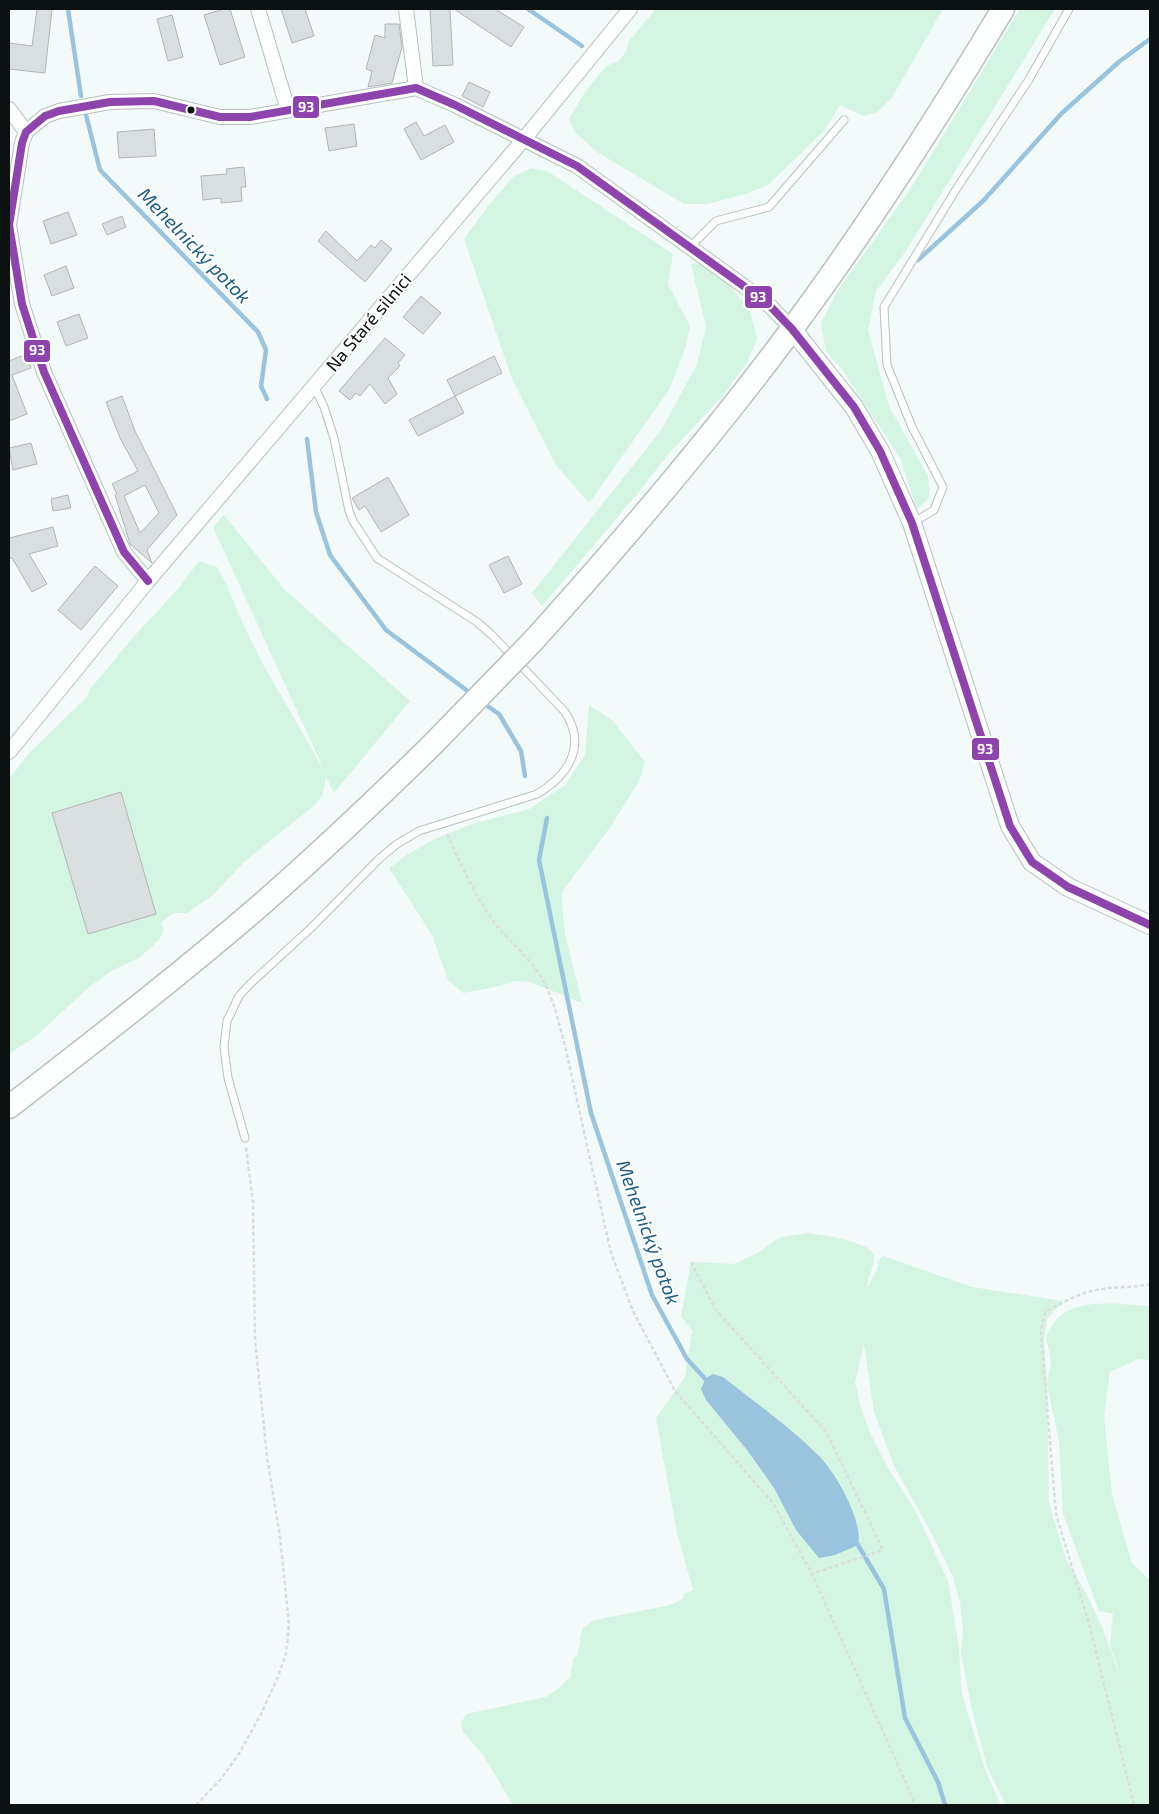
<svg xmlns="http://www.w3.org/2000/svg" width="1159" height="1814" font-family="'Exo 2',sans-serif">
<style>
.green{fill:#d5f5e3;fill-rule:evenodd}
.water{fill:#9ac3dd}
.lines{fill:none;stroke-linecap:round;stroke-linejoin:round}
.stream{stroke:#9ac3dd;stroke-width:4.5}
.building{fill:#d9dede;stroke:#b1b7b6;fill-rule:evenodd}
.service-casing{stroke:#bac0c0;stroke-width:9}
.minor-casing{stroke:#bac0c0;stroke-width:16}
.tertiary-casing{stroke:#bac0c0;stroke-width:20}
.primary-casing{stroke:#bac0c0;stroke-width:25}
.path{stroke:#dadddd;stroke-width:2.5;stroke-dasharray:4 2.5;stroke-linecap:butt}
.service{stroke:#fdfefe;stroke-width:7}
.minor{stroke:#fdfefe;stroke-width:14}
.tertiary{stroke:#fdfefe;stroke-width:18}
.primary{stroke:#fdfefe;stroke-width:22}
.primary-bridge-casing{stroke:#bac0c0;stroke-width:25;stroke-linecap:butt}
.primary-bridge{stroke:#fdfefe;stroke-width:22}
.bus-1-casing{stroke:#fff;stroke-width:11}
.bus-1{stroke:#8e44ad;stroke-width:8}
.bus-dot{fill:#0c1111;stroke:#fff;stroke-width:2}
.labels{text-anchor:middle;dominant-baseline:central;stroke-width:4;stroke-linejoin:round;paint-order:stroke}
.street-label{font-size:18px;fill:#0c1111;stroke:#fff}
.water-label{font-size:19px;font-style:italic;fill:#1c5c81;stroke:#fff}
.line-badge{stroke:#fff;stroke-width:2}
.badge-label{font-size:14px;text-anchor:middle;font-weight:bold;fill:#fff}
</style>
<rect width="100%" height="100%" fill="#f2fafa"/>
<!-- green -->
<g class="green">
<path d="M656 9H943L891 99 877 112 864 116 840 105 824 131 768 185 746 194 708 204H684L597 152 575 132 569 119 585 92 606 66 619 61 627 50 628 42Z"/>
<path d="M1020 9H1055L906 251 876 291 868 330 889 406 928 476 930 497 917 510 900 458 841 368 826 352 821 323 838 290 911 188Z"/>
<path d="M531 168 547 171 673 254 668 284 690 326 685 349 669 390 589 503 556 465 512 379 464 239 488 206 513 177Z"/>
<path d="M711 262 750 311 757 339 747 362 724 394 666 457 639 492 542 606 532 593 662 429 697 364 706 327 691 264Z"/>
<path d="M224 515 285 590 410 701 334 793 326 777 323 793 317 803 244 862 212 896 187 913H174L161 922 164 930 159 940 139 958 113 970 88 988 36 1036 9 1054V779L29 753 87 697 90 689 136 634 178 589 199 561 217 567 226 584 246 630 265 668 324 770 213 527Z"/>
<path d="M589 705 612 720 645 762 639 781 611 826 561 893 565 934 582 1003 530 982 515 981 491 988 463 993 448 980 432 935 389 868 408 854 437 838 472 824 529 809 565 785 585 755Z"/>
<path d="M808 1233C821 1235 871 1241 874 1256 875 1266 867 1278 867 1288L879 1265 877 1262 883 1256 972 1287 1063 1301 1047 1319 1044 1341 1047 1383 1051 1362 1046 1336C1050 1330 1054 1321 1059 1317 1081 1297 1123 1305 1150 1306V1360L1138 1359 1110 1372 1104 1415 1112 1495 1132 1563 1150 1580V1805H1006L987 1767 971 1706 961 1653 963 1630 960 1602 953 1577 933 1536 894 1466 874 1412 864 1344 855 1382 861 1408 871 1435 889 1470 914 1508 948 1581 959 1648 962 1694 986 1772 1001 1805H513L483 1755 463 1732 461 1723 466 1714 546 1697 559 1688 570 1677 573 1659 578 1654 581 1633 583 1628 595 1620 670 1605 683 1599 684 1594 693 1590 677 1533 656 1418 685 1377 692 1331 681 1316 691 1262 734 1264 758 1253 774 1241 782 1237ZM723 1377 776 1418 818 1454 796 1530 774 1488 747 1450ZM1047 1385 1059 1442 1063 1514 1099 1611 1113 1614 1110 1645 1125 1690 1103 1629 1085 1591 1066 1559 1049 1503Z"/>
</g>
<!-- water -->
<path class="water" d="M713 1374 723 1377C755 1402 787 1425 816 1453 834 1469 864 1521 858 1545L835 1555 819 1558 796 1530 774 1488 747 1450 706 1400 701 1389 706 1378Z"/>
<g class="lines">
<!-- stream -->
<g class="stream">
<path d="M68 9 81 96"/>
<path d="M528 9 582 46"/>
<path d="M86 115 100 170 258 332 266 350 261 386 267 399"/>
<path d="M918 260 983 201 1062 113 1120 61 1150 39"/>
<path d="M307 439 316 512 330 555 386 630 473 695"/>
<path d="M483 703 499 714 521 751 525 776"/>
<path d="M547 818 539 860 591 1113 652 1295 687 1359 709 1383"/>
<path d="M854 1543 858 1545 884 1589 905 1718 938 1782 945 1805"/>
</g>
</g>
<!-- building -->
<g class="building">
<path d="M37 9H52L45 73 9 69V43L32 46Z"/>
<path d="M224 9H230L245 57 220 65 204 15Z"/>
<path d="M281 9H305L314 36 292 43Z"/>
<path d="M430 9H450L453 65 433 66Z"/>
<path d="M454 9H495L524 27 511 47Z"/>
<path d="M172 15 183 57 168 61 157 19Z"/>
<path d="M385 24H399L402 47 392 83 368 87 372 71 366 69 375 35 385 38Z"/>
<path d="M469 82 490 92 483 107 462 96Z"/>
<path d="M416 122 424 136 445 125 454 142 421 160 404 129Z"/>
<path d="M354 124 357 146 329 151 325 128Z"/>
<path d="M154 129 156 156 119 158 117 132Z"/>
<path d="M244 167 246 187H241L242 201 221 203V198L203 200 201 176 227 174 226 169Z"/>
<path d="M68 212 77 235 51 244 43 221Z"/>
<path d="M122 216 126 227 107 235 102 224Z"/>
<path d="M326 231 357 261 371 245 375 248 381 240 392 249 365 282 318 241Z"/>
<path d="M66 266 74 288 52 296 44 275Z"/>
<path d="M421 296 441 313 423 334 403 317Z"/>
<path d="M79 314 88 338 66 346 57 322Z"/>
<path d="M385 338 405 355 398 363 400 366 388 378 397 394 385 404 370 384 360 396 356 393 350 400 339 391Z"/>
<path d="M26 354 31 368 12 375 27 414 9 421V361Z"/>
<path d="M494 356 502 373 455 396 447 380Z"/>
<path d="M122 396 135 431 177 515 147 550 152 563 130 544 115 495 117 494 112 484 138 471 120 438 106 402ZM145 485 159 513 140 533 124 496Z"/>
<path d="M455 396 464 413 418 436 409 420Z"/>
<path d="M31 443 37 464 13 470 9 448Z"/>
<path d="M388 477 409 515 381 532 365 506 359 510 352 498Z"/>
<path d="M68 495 71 508 53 511 51 499Z"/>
<path d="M53 527 58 546 29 554 47 584 32 592 12 558 9 559V538Z"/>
<path d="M508 556 522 584 504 593 489 565Z"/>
<path d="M95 566 118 586 81 630 58 610Z"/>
<path d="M121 792 156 914 88 934 52 813Z"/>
</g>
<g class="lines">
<defs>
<g id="service">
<path d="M690 247 716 221 769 207 844 120"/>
<path d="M912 523 934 510 943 487 912 427 887 365 884 307 957 188 1028 81 1069 9"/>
<path d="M245 1138 228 1078 224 1047 227 1021 239 996 250 984 312 927 380 858 397 844 419 831 537 794C569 775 587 746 565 712L493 636 477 622 377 558 353 521 349 511 334 438 324 407 314 386"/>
</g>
<g id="minor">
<path d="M258 9 288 110"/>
<path d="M406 9 416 88"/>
<path d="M9 109 26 132"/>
<path d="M148 581 124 552 44 372 22 304 9 225 22 143 26 132 45 116 59 111 110 102 154 101 220 117H250L416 88 455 105 577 166 752 292 771 307 792 329"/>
<path d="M9 752 148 581 524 139 630 9"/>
</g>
<path id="tertiary" d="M792 329 854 407 880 451 912 523 1010 826 1032 862 1068 887 1150 925"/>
<g id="primary">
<path d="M534 640C624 540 712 437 792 329 868 226 937 119 1003 9"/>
<path d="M9 1107C95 1041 181 974 263 903 321 852 377 799 432 745"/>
</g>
</defs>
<!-- service casing -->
<use href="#service" class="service-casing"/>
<!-- minor casing -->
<use href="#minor" class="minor-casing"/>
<!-- tertiary casing -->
<use href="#tertiary" class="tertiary-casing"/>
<!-- primary casing -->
<use href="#primary" class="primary-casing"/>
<!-- path -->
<g class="path">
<path d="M447 834C461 864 474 895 494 922 508 941 529 957 541 977 554 998 559 1024 565 1046L611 1253 633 1311 675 1391 773 1503 812 1574 912 1796 914 1805"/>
<path d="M691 1262 715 1309 827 1433 883 1550 812 1574"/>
<path d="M196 1805 221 1779 240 1752 261 1714 277 1679 286 1654 289 1624 280 1537 267 1457 255 1339 253 1203 246 1147"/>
<path d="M1134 1805 1090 1627 1056 1514 1041 1332 1045 1312C1064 1302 1082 1291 1103 1289 1119 1286 1135 1288 1150 1284"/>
</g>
<!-- service -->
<use href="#service" class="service"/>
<!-- minor -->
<use href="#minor" class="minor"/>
<!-- tertiary -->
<use href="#tertiary" class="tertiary"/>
<!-- primary -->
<use href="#primary" class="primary"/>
<defs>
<path id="primary-bridge" d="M432 745 534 640"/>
</defs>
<!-- primary-bridge casing -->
<use href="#primary-bridge" class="primary-bridge-casing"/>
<!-- primary-bridge -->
<use href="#primary-bridge" class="primary-bridge"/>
<defs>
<path id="bus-1" d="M148 581 124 552 44 372 22 304 9 225 22 143 26 132 45 116 59 111 110 102 154 101 220 117H250L416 88 455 105 577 166 752 292 771 307 792 329 854 407 880 451 912 523 1010 826 1032 862 1068 887 1150 925"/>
</defs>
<!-- bus-1 casing -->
<use href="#bus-1" class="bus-1-casing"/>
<!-- bus-1 -->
<use href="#bus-1" class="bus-1"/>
</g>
<!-- markers -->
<circle class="bus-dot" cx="191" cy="110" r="4.5"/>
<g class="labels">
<!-- street labels -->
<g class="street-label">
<text transform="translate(368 322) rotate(-50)">Na Staré silnici</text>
</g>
<!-- water labels -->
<g class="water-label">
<text transform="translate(195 245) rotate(46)">Mehelnický potok</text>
<text transform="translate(649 1232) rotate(70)">Mehelnický potok</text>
</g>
</g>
<g class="line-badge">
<rect x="292" y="95" width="28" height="24" rx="5" fill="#8e44ad"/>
<rect x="744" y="285" width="29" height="24" rx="5" fill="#8e44ad"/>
<rect x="23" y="339" width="28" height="24" rx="5" fill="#8e44ad"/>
<rect x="971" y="737" width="29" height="24" rx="5" fill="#8e44ad"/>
</g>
<g class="badge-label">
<text x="306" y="112">93</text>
<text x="758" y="302">93</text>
<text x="37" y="355">93</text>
<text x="985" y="754">93</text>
</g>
<!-- border -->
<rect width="1159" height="1814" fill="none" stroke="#0c1111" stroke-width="20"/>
</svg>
